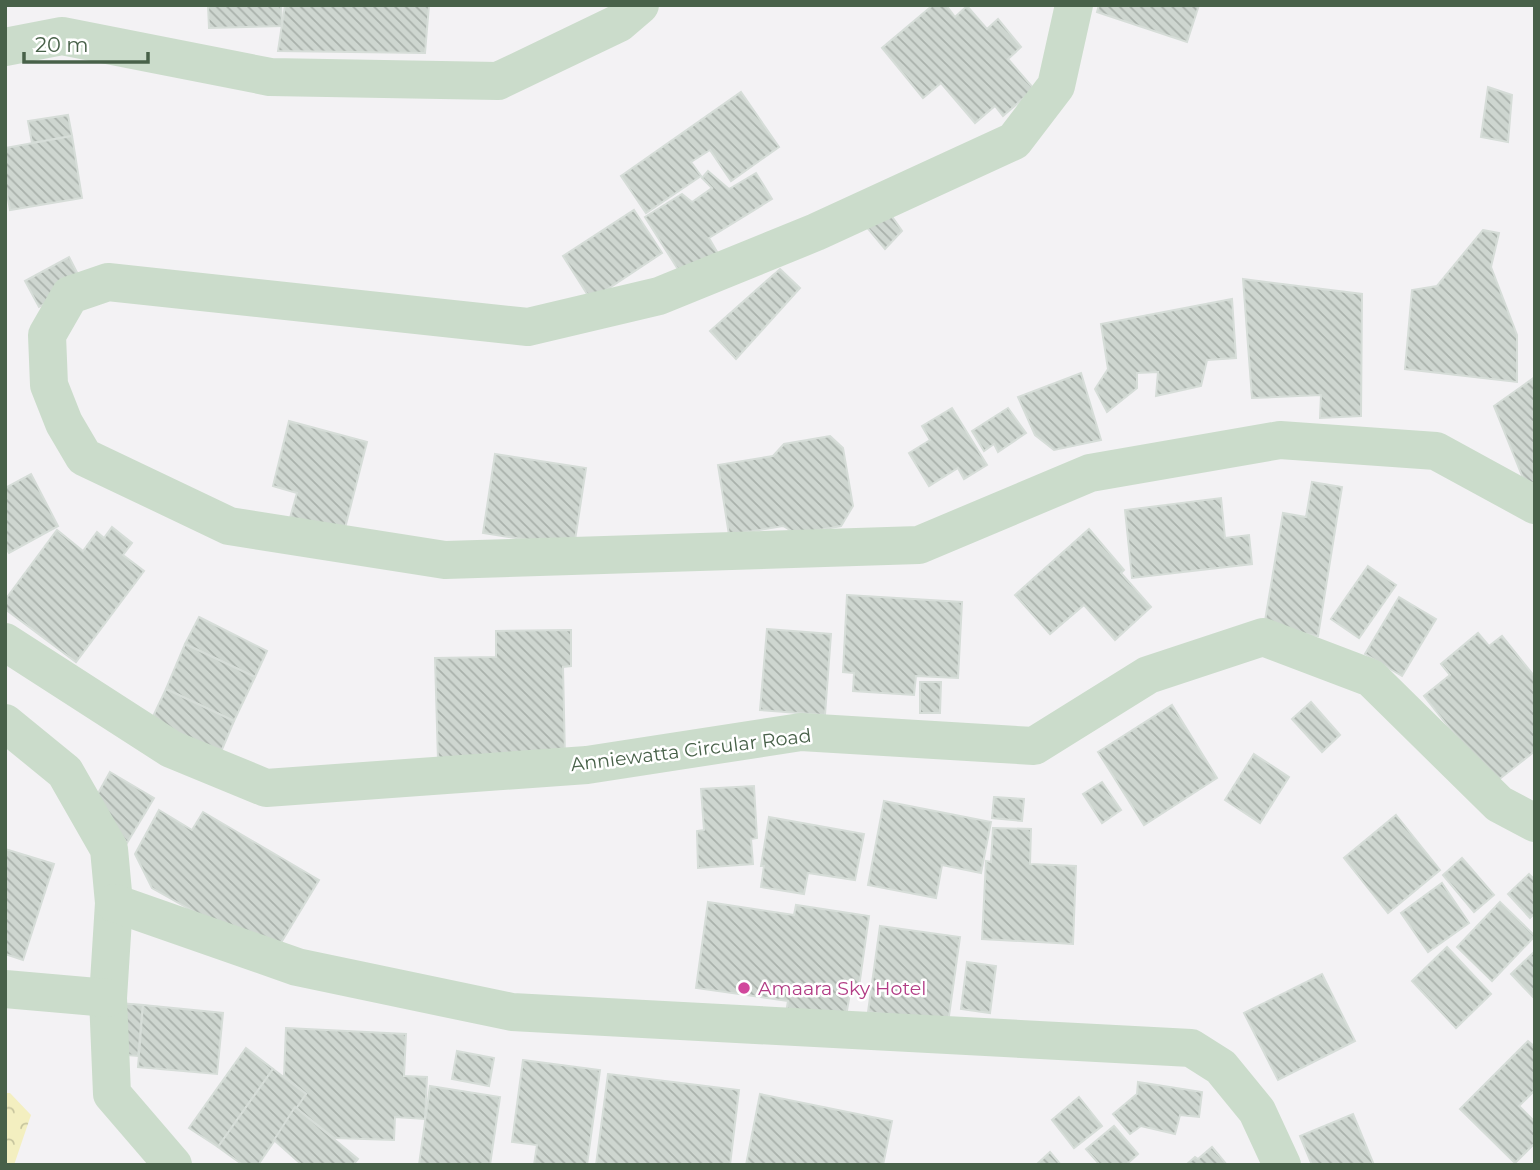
<svg xmlns="http://www.w3.org/2000/svg" width="1540" height="1170" font-family="Montserrat,sans-serif">
<style>
.forest{fill:url(#forest-crowns)}
.building{fill:url(#building-back-hatch);stroke:#d6ddd8;stroke-width:2}
.lines{fill:none;stroke-linecap:round;stroke-linejoin:round}
.minor{stroke:#cbdccb;stroke-width:38}
.hotel-dot{fill:#d1479c;stroke:#fff;stroke-width:2.5}
.labels{text-anchor:middle;dominant-baseline:central;stroke-width:5;stroke-linejoin:round;paint-order:stroke}
.street-label{font-size:19px;fill:#486149;stroke:#fff}
.hotel-label{font-size:19px;fill:#b23c85;stroke:#fff;text-anchor:start}
</style>
<defs>
<pattern id="forest-crowns" width="20" height="18" patternUnits="userSpaceOnUse" patternTransform="scale(1.75)"><rect width="20" height="18" fill="#f3efc0"/><path d="M2 6a3 3 0 1 1 6 0M12 15a3 3 0 1 1 6 0" fill="none" stroke="#c7c59e"/></pattern>
<pattern id="building-back-hatch" width="6" height="6" patternUnits="userSpaceOnUse" patternTransform="scale(1.75)"><rect width="6" height="6" fill="#ced6d0"/><path d="M-1 5l2 2M0 0l6 6M5-1l2 2" fill="none" stroke="#a9b1ab"/></pattern>
</defs>
<rect width="100%" height="100%" fill="#f3f2f4"/>
<!-- forest -->
<path class="forest" d="M5 1093H10L31 1115 14 1165H5Z"/>
<!-- building -->
<g class="building">
<path d="M208 5H281L282 26 209 28Z"/>
<path d="M285 5H429L425 53 278 51Z"/>
<path d="M933 5H946L955 17 967 6 987 29 998 19 1021 47 1008 59 1034 89 1003 116 995 106 975 123 941 83 923 98 882 48Z"/>
<path d="M1099 5H1199L1187 42 1097 12Z"/>
<path d="M1488 87 1512 95 1508 142 1481 137Z"/>
<path d="M741 92 779 147 731 181 710 150 691 162 701 176 646 213 621 176Z"/>
<path d="M68 115 72 136 32 143 28 121Z"/>
<path d="M72 136 82 198 10 210 5 183V148Z"/>
<path d="M708 171 729 189 756 173 772 199 709 238 720 257 684 279 645 217 682 194 692 202 712 188 702 178Z"/>
<path d="M884 205 902 231 885 249 865 225Z"/>
<path d="M634 210 662 253 591 300 563 256Z"/>
<path d="M1483 230 1499 233 1491 267 1517 335V382L1405 369 1412 290 1437 286Z"/>
<path d="M69 257 83 284 39 307 25 281Z"/>
<path d="M780 269 800 288 736 359 710 331Z"/>
<path d="M1243 279 1362 294 1361 416 1320 418 1321 395 1252 398Z"/>
<path d="M1232 299 1236 358 1207 360 1201 386 1156 396 1158 372 1137 373V388L1107 412 1095 389 1108 369 1101 324Z"/>
<path d="M1081 373 1101 440 1054 450 1035 435 1018 397Z"/>
<path d="M1535 377V497L1531 498 1494 406Z"/>
<path d="M952 408 987 465 964 479 958 468 929 486 909 453 930 440 922 426Z"/>
<path d="M1008 408 1026 433 998 452 994 444 984 451 972 431Z"/>
<path d="M289 421 367 442 344 532 290 518 297 493 273 486Z"/>
<path d="M830 436 843 448 853 506 841 526 797 534 783 526 729 535 718 465 773 456 784 444Z"/>
<path d="M495 454 586 468 574 547 483 533Z"/>
<path d="M31 474 58 526 9 553 5 547V488Z"/>
<path d="M1312 482 1342 487 1318 636 1264 627 1283 513 1306 517Z"/>
<path d="M1221 498 1225 538 1249 535 1252 564 1132 578 1125 510Z"/>
<path d="M112 527 132 543 123 555 144 571 76 662 5 609V600L57 530 83 551 97 532 104 538Z"/>
<path d="M1089 529 1124 570 1121 573 1151 607 1115 640 1084 605 1050 634 1015 595Z"/>
<path d="M1368 566 1396 585 1359 638 1331 619Z"/>
<path d="M847 595 962 602 958 678 916 676 914 695 853 691 854 673 843 672Z"/>
<path d="M1399 597 1436 619 1402 676 1365 654Z"/>
<path d="M199 617 267 651 255 677 185 644Z"/>
<path d="M767 629 831 634 825 715 760 710Z"/>
<path d="M571 630V666L563 667 565 758 438 760 435 658 496 657V631Z"/>
<path d="M1478 633 1489 646 1502 636 1535 677V751L1497 781 1471 755 1424 696 1450 675 1441 664Z"/>
<path d="M185 644 255 677 234 721 166 689Z"/>
<path d="M920 682H941L940 713H920Z"/>
<path d="M166 689 234 721 218 759 148 727Z"/>
<path d="M1311 702 1340 735 1322 752 1292 719Z"/>
<path d="M1172 705 1217 778 1144 825 1098 752Z"/>
<path d="M1254 754 1289 777 1260 823 1225 800Z"/>
<path d="M110 772 154 798 127 843 96 797Z"/>
<path d="M1102 782 1121 810 1102 823 1083 794Z"/>
<path d="M754 786 757 838 751 839 753 864 698 868 697 831 704 830 701 789Z"/>
<path d="M994 797 1024 799 1022 821 992 818Z"/>
<path d="M884 801 991 822 981 873 942 865 936 898 868 885Z"/>
<path d="M159 810 192 830 203 812 319 880 273 956 152 888 135 854Z"/>
<path d="M1396 815 1440 870 1388 913 1344 858Z"/>
<path d="M769 817 864 834 855 880 808 873 804 894 761 887 764 866H761Z"/>
<path d="M993 828 1031 829 1030 864 1076 866 1073 944 982 939 986 861 991 862Z"/>
<path d="M5 849 54 864 23 960 5 954Z"/>
<path d="M1462 858 1494 895 1474 912 1443 875Z"/>
<path d="M1529 874 1535 880V913L1530 918 1508 894Z"/>
<path d="M1442 883 1469 923 1428 952 1401 913Z"/>
<path d="M708 902 794 915 796 905 869 916 858 994 850 993 845 1022 786 1013 788 1001 696 988Z"/>
<path d="M1500 902 1535 936 1492 981 1457 947Z"/>
<path d="M880 926 960 937 948 1023 868 1012Z"/>
<path d="M1447 947 1491 994 1456 1028 1412 981Z"/>
<path d="M1535 951V996L1533 997 1511 974Z"/>
<path d="M967 962 996 966 990 1013 961 1009Z"/>
<path d="M1322 974 1355 1041 1278 1080 1244 1013Z"/>
<path d="M118 1003 143 1005 138 1056 115 1054Z"/>
<path d="M143 1005 223 1013 217 1074 138 1067Z"/>
<path d="M286 1028 406 1034 404 1076 427 1077 425 1119 395 1117 394 1140 334 1138 295 1107 306 1094 284 1076Z"/>
<path d="M1528 1041 1535 1047V1090L1519 1106 1535 1122V1143L1515 1163 1460 1109Z"/>
<path d="M246 1048 273 1069 218 1147 189 1128Z"/>
<path d="M457 1051 494 1058 489 1086 452 1079Z"/>
<path d="M523 1060 600 1070 587 1165H534L537 1145 512 1142Z"/>
<path d="M273 1069 306 1094 258 1165H243L218 1147Z"/>
<path d="M608 1074 739 1090 730 1165H596Z"/>
<path d="M1138 1082 1202 1092 1199 1117 1180 1115 1175 1134 1141 1126 1130 1134 1113 1114 1137 1094Z"/>
<path d="M430 1086 500 1097 490 1165H419Z"/>
<path d="M760 1094 892 1121 883 1165H746Z"/>
<path d="M1079 1097 1102 1126 1074 1148 1052 1120Z"/>
<path d="M295 1107 358 1159 353 1165H302L274 1140Z"/>
<path d="M1353 1114 1374 1165H1312L1300 1136Z"/>
<path d="M1114 1126 1138 1154 1126 1165H1100L1086 1149Z"/>
<path d="M1212 1147 1227 1165H1186L1195 1157 1198 1159Z"/>
<path d="M1050 1152 1061 1165H1036Z"/>
</g>
<g class="lines">
<!-- minor -->
<g class="minor">
<path d="M1074 5 1056 86 1014 141 816 232 659 296 528 327 108 282 70 295 47 335 49 385 64 423 84 457 229 526 445 560 919 545 1090 473 1280 440 1436 451 1535 505"/>
<path d="M5 47 62 36 270 77 498 81 619 23 640 5"/>
<path d="M5 642 171 749 266 788 587 765 801 732 1034 746 1148 675 1263 637 1371 678 1499 804 1535 823"/>
<path d="M5 723 65 772 109 849 114 903 108 998 112 1094 173 1165"/>
<path d="M114 903 297 967 512 1012 1191 1048 1221 1067 1257 1111 1282 1165"/>
<path d="M5 989 108 998"/>
</g>
</g>
<!-- markers -->
<circle class="hotel-dot" cx="744" cy="988" r="7"/>
<g class="labels">
<!-- street labels -->
<g class="street-label">
<text transform="translate(691 750) rotate(-7)">Anniewatta Circular Road</text>
</g>
<!-- hotel labels -->
<g class="hotel-label">
<text x="758" y="988">Amaara Sky Hotel</text>
</g>
</g>
<!-- border -->
<rect width="1540" height="1170" fill="none" stroke="#486149" stroke-width="14"/>
<!-- scale -->
<path d="M24 52v10h124v-10" fill="none" stroke="#486149" stroke-width="3.5"/>
<text x="35" y="52" font-size="21" fill="#486149" stroke="#ffffff" stroke-width="5" paint-order="stroke">20 m</text>
</svg>
